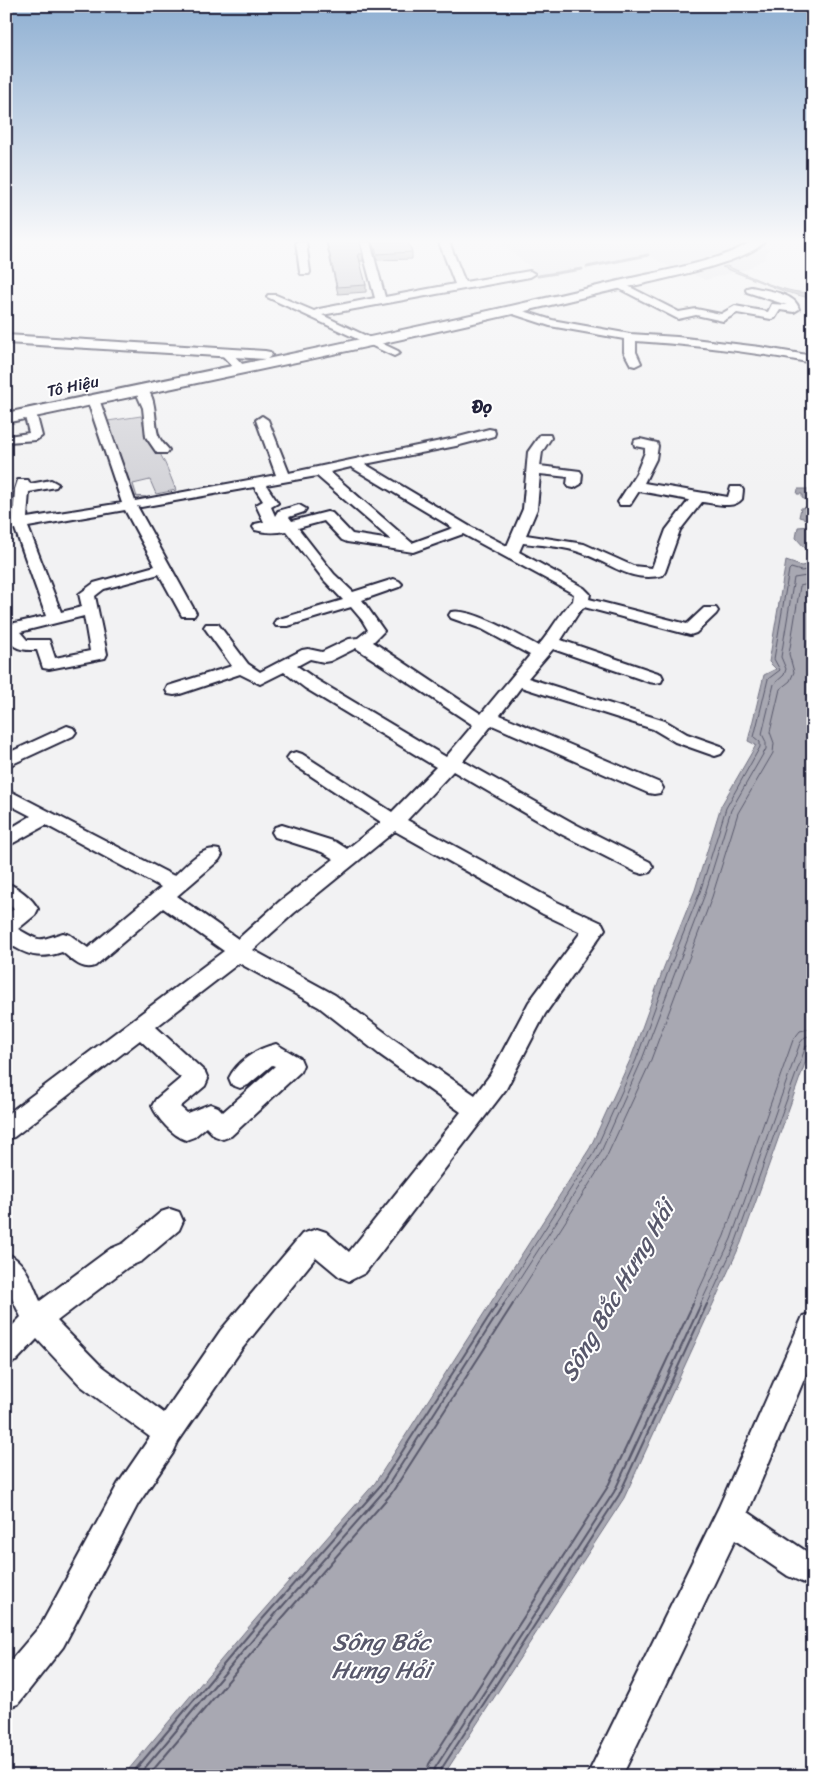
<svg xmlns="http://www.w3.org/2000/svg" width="819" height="1782" font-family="Sriracha,sans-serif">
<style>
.built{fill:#e2e2e6}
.green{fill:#d3d3d8;stroke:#7a7a8a}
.water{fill:#a8a8b2;stroke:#727282}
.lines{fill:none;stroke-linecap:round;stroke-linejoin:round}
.shore-far1{stroke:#58586b;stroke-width:1}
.shore{stroke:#58586b;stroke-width:2}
.stream{stroke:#727282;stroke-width:3}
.minor-casing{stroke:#22223b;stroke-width:4}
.major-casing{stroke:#22223b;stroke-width:4}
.minor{fill:#fff;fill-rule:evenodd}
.major{fill:#fff;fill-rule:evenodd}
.wall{fill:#a3a3aa;stroke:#22223b}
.building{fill:#bebec6;stroke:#22223b}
.labels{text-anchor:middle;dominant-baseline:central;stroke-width:4;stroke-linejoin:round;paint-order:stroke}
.far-street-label{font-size:16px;fill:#22223b;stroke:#fff}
.far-quarter-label{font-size:18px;font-weight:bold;fill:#22223b;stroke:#fff}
.near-water-label{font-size:24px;font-style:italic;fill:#58586b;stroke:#fff}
</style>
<rect width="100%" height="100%" fill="#f2f2f3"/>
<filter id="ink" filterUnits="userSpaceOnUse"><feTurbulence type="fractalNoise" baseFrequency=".02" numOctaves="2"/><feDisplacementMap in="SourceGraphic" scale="10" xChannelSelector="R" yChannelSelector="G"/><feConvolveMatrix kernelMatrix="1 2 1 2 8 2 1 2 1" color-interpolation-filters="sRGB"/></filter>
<g filter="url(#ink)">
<!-- built -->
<path class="built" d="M500 242H764L761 245 770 248 764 259 747 269 705 280 689 272 673 269 647 254 540 275Z"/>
<!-- green -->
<path class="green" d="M141 416 147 439C162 449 169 474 176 490L156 494 150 480 133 484 137 497H146L133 496 108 421Z"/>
<!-- water -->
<g class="water">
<path d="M727 266C750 276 789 296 813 292V299L786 292 722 267Z"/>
<path d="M813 487V557L796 538 798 527 812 526 810 520 799 517 801 508 807 507 810 504V502L802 498V494H797L798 489H810Z"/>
<path d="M786 561 801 566 811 564 813 562V1041L741 1243 624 1498 443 1776H123L247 1629 375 1483 590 1148 631 1058 664 967 695 890 721 806 756 745 748 741 764 675 776 669 769 662Z"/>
</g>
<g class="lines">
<!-- shore-far1 -->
<g class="shore-far1">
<path d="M496 1305 595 1151 636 1060 669 969 700 892 726 808 760 747V742L754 737 768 679 780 670 774 659 789 570 791 568 801 571 813 569"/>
<path d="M503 1305 600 1154 641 1062 705 894 731 810 766 749V742L762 734 774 684 784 675 786 669 781 657 794 578 813 575"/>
<path d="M512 1305 606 1158 649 1065 712 897 738 813 773 753 774 743 770 732 780 689 790 681 794 672 789 654 800 586 813 583"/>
<path d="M692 1305 724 1236 793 1040 800 1031 813 1028"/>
<path d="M700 1305 731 1239 800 1043 805 1037 813 1035"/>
<path d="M707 1305 736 1241 806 1046 813 1042"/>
</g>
<!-- shore -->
<g class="shore">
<path d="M130 1776 251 1632 380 1486 497 1304"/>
<path d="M138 1776 256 1636 385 1490 504 1304"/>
<path d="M148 1776 262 1641 391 1494 513 1304"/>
<path d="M426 1776 429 1764 607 1488 693 1304"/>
<path d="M433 1776 435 1768 614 1492 701 1304"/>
<path d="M439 1776 440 1771 619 1495 707 1304"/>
</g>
<!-- stream -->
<g class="stream">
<path d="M587 267 648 255"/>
<path d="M538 276 582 269"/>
</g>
<defs>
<g id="minor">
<path d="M296 242H306L310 272 309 274H301L300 272Z"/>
<path d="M360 242H370L385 297 455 284 439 242H449L465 282 530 271 535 274 530 277 322 315 398 351 400 353 394 356 267 297 268 295H276L314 311 319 309 375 298Z"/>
<path d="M620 282 679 312 696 309 721 314 735 306 768 312 772 304 787 305 747 292 746 290 747 288 751 287C765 290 796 293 799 309L794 312 780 310 775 318 771 319 737 313 723 321 696 315 678 319 616 287 615 285Z"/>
<path d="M511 307 552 320 630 334 677 337 760 347 813 356V363C754 352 695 345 636 341V352L641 363 635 366 631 365 624 352V339L550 326 507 312 506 310 507 308Z"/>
<path d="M225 349 229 350 245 367 247 369 245 371H237L221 354 219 352 221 350Z"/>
<path d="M141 386C159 391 153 425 159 437 161 442 166 446 169 450L167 453H157L146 437 143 408 135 390Z"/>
<path d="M93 395 99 399 135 501 276 475 256 420 262 416 268 420 289 473 455 438 489 429 494 430 495 433 494 436 456 446 365 464 469 526 507 546 523 509 528 452 540 435H550L551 438 542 452 540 466 580 471 582 474 581 484 574 488 569 487 567 484 568 477 540 474 537 509 526 535 584 544 633 566 652 568 666 530 689 500 639 491 630 505H620L618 502 636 474 645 452V448L635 446 634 443 635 440 640 439 657 443 658 446 656 459 644 483 728 497 731 487H741L743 490 742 499C733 510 714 503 702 502L680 530 665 572 663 575C629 584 607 560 576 551 559 546 540 545 523 543L519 552 584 588 590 594 589 599 687 624 704 608H716L718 611 716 614 696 633 690 635 584 607 579 612 561 640 661 674 663 678 661 682 655 683 649 682 553 649 528 678 665 721 687 734 721 746 724 750 721 754 715 756 709 754 675 742 653 729 521 687 500 715 660 783 663 788 660 793 654 794 648 793 492 725 463 761 575 824 650 862 653 867 650 872 643 874 636 872 561 834 453 771 407 820 557 902 602 923 605 929 545 1014 506 1089 365 1273 349 1281 340 1277 316 1257 241 1350 178 1442 173 1453 138 1504 63 1647 18 1704 6 1708V1666L41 1625 118 1484 150 1437 81 1386 37 1339 16 1361 6 1365V1332L21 1317 6 1286V1253C26 1261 32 1283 40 1301L110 1249 124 1243 161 1212 170 1209 179 1212 183 1221 179 1230 142 1261 128 1267 57 1321 101 1366 164 1413 221 1330 302 1234 317 1229 326 1232 349 1252 461 1112 379 1054 319 1007 239 963 156 1027 205 1072 208 1079 205 1086 180 1107 187 1113 210 1104 218 1107 223 1112 275 1066 272 1065 248 1085 240 1088 232 1085 229 1078C237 1061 258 1048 276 1044L300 1058 303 1065 300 1072 231 1136 223 1139 215 1136 206 1127 194 1137 186 1140C172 1135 158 1119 152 1106L156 1099 181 1078 140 1040 14 1137 6 1140V1115L224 951 163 908 95 966C82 971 73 960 62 952 38 960 27 955 6 942V915L14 909 6 902V883C18 887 32 898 38 909L35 915 18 929C43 943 37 941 63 933L70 935 88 948 161 887 46 825 6 847V831L31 816 6 803V789L174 876C186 866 202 845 219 850L222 855 219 860 177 896 238 939 280 901 334 859 322 852 275 837 272 832 275 827 282 825 336 842 347 849 381 822 290 762 287 758 290 754 296 752 302 754 392 812 436 767 305 688 284 672 260 684 240 674 180 694 174 695 168 694 166 690 168 686 232 666 204 627 206 624H218L248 664 260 672 302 650 308 649 322 652 349 639 358 638 368 630 362 620 351 607 288 626H276L274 623 276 620 343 600 324 580 286 531C274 533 266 533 255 530L253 527 255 524 264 522 256 505 263 501 254 487 141 507 137 506 196 613 194 616H182L159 574 104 589 95 596 107 654 105 658 49 669 43 668 37 650C17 651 6 646 6 625L46 616 15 529 6 530V522L13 521 15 489 18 480H28L30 484 51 480 58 484 56 487 29 492 27 518 122 503 87 399ZM351 467 453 528 412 543 330 472ZM317 476 391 540 352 534 332 513 327 512 292 521 289 517 304 512 306 509 299 505 278 511 275 516 271 507 278 503 266 485ZM125 510 155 566 94 583 79 594 82 607 61 612 28 527ZM324 521 342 540 347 542 413 552 463 534 574 594 573 601C559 613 551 632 538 646 520 636 471 607 451 612L449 615 451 618 482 629 530 655 481 714 373 642 384 631 362 600 399 587 402 584 399 581 394 579 353 592 334 574 298 528ZM84 616 90 651 55 658 49 640H27L20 632ZM356 648 473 725 446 757 317 680 297 666 310 659 324 662 330 661ZM395 831 543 914 581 932 529 1002 490 1075 475 1095 395 1040 335 995 253 950 294 913Z"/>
<path d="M30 409 36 413 42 436 36 440 8 442 7 439 8 436 29 433 24 413Z"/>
<path d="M67 726 73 728 76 732 73 736 6 767V754Z"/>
<path d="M813 1313V1358L748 1512 813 1556V1587L788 1576 735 1540 622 1776H587L719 1507 803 1316Z"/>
</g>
<path id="major" d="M750 242H764C745 265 634 285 601 293 403 341 205 381 6 423V413L265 359 6 343V335L265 351 270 352 272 355 267 359C386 334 505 308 623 280 656 272 724 261 750 242Z"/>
</defs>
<!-- minor casing -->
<use href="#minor" class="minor-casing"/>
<!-- major casing -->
<use href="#major" class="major-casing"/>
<!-- minor -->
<use href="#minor" class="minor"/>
<!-- major -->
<use href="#major" class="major"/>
</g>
<!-- wall -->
<g class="wall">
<path d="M326 242H360L363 254V261H359L366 285V292L338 294Z"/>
<path d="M372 242H408L412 252V259L377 260Z"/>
</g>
<!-- building -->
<g class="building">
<path d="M327 242H360L363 254H358L366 285 337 287Z"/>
<path d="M373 242H408L412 252 377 254Z"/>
</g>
</g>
<!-- sky -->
<linearGradient id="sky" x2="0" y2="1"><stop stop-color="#8eafd2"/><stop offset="0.49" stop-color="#f9f9fa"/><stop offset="1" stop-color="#f9f9fa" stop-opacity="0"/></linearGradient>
<rect width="819" height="492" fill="url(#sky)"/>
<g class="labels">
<!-- far-street labels -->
<g class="far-street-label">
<text transform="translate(73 386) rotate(-12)">Tô Hiệu</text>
</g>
<!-- far-quarter labels -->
<g class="far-quarter-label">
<text x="482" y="407">Đọ</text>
</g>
<!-- near-water labels -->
<g class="near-water-label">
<text transform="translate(617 1291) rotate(-60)">Sông Bắc Hưng Hải</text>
<text x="381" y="1642">Sông Bắc<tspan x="381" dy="28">Hưng Hải</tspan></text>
</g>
</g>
<!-- margin -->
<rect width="819" height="1782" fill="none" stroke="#fff" stroke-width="25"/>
<rect x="12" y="12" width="794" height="1757" fill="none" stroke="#22223b" stroke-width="2" filter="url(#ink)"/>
</svg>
